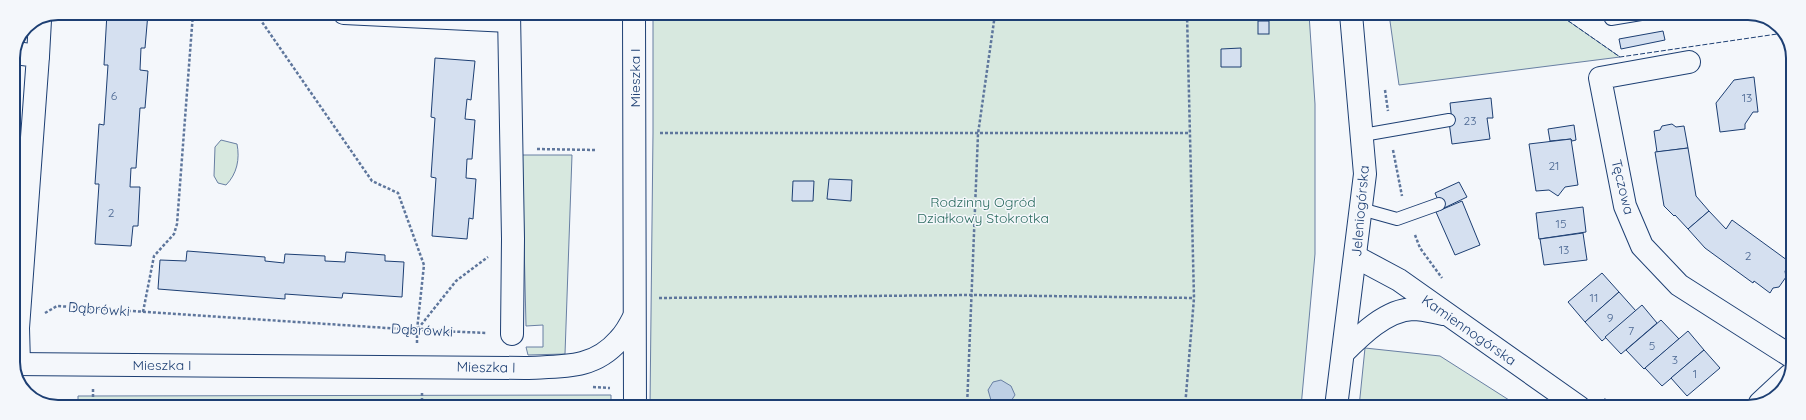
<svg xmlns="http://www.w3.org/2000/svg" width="1806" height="420" font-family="Quicksand,sans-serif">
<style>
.green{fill:#d7e8df;stroke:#687fa3}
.water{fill:#bed0e5;stroke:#687fa3}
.building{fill:#d5e0f0;stroke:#1d3f73}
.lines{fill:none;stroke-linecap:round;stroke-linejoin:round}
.lane-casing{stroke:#1d3f73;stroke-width:14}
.street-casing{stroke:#1d3f73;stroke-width:24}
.secondary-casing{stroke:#1d3f73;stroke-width:24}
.primary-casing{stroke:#1d3f73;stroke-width:24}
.path{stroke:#5e769c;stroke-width:2.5;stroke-dasharray:3 2;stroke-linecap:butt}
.lane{stroke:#f4f7fb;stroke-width:12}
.street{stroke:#f4f7fb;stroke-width:22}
.secondary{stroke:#f4f7fb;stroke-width:22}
.primary{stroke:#f4f7fb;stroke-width:22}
.fence{stroke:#1d3f73;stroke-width:1;stroke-dasharray:5 2;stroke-linecap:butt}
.labels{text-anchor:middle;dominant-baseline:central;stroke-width:3;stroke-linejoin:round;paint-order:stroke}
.number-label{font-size:12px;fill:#4b6792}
.street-label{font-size:14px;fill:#1d3f73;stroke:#f4f7fb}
.park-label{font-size:14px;fill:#2c6c60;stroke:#f4f7fb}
.rim{fill:none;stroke:#1d3f73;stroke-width:2}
</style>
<rect width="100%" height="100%" fill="#f4f7fb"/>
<!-- green -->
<g class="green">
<path d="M653 13 1309 14 1315 104V254L1301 407 650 406 653 133Z"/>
<path d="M1389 14H1566L1567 20 1620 57 1399 85Z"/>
<path d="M221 140 237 144C240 159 237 174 226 185L218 183 214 176 215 147Z"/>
<path d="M522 155H572L565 354 528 355 526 347H543V325L526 326Z"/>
<path d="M1365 348 1440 356 1520 407H1359Z"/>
<path d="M611 395V406H78V396Z"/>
</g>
<!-- water -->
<path class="water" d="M1001 380 1011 386 1015 395 1007 407H993L988 390 993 382Z"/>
<!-- building -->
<g class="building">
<path d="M107 13H148L145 48H141L140 70 148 71 145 108H140L136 168H131L130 187H140L138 226H133L131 246 95 244 99 184H95L99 124 104 125 108 65H104Z"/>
<rect x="1258" y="21" width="11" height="13"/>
<path d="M1663 31 1665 40 1621 49 1619 39Z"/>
<path d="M1241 48V67H1221V49Z"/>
<path d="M435 58 475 61 471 100 467 99 465 119 475 120 472 159H467L466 178 476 179 473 219 469 218 467 239 432 236 436 178 431 177 435 118 431 117Z"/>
<path d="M1754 77 1758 112H1753L1745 124V129L1720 132 1716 103 1734 80Z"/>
<path d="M1491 98 1493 118H1487L1490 139 1452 144 1449 122H1452L1450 103Z"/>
<path d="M1672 124 1676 127 1684 126 1688 148 1657 152 1654 131 1660 130 1662 126Z"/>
<path d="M1574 125 1576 140 1572 141 1571 139 1550 141 1548 129Z"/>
<path d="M1571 139 1578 185 1565 187 1558 196 1549 190 1536 191 1529 144Z"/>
<path d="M1688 148 1696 196 1709 211 1688 229 1675 215 1674 216 1664 206 1655 152Z"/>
<path d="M829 179 852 180 851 201 827 199Z"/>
<path d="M793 181H814L813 201H792Z"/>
<path d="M1459 182 1467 197 1442 209 1435 193Z"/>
<path d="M1462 201 1480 245 1455 255 1436 212Z"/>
<path d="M1583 207 1586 232 1539 239 1536 213Z"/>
<path d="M1709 211 1726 229 1732 220 1791 263 1785 271 1786 277 1779 287 1773 288 1770 293 1754 281 1753 283 1705 248 1688 229Z"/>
<path d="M1583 233 1587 260 1544 265 1540 239Z"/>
<path d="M187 251 265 257V261L284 263 285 254 325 256V261L345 262 346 252 385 255V261L404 262 402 297 343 293 342 298 285 294V299L158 289 160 260 186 261Z"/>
<path d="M1602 273 1619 292 1585 322 1568 302Z"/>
<path d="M1619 292 1636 311 1602 341 1585 322Z"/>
<path d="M1642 305 1657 323 1621 354 1605 337Z"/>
<path d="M1661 320 1679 339 1644 369 1626 350Z"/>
<path d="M1688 331 1704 350 1662 386 1645 368Z"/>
<path d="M1704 350 1720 368 1687 396 1671 378Z"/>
</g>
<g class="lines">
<defs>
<g id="lane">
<path d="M1608 14 1611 19 1641 14"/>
<path d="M1363 135 1449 120"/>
<path d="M1361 209 1397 219 1439 204"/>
</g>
<g id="street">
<path d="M344 13 509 21"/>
<path d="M509 13 513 239 512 334"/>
<path d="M634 13 635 406"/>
<path d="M15 53 38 56 18 328 19 364"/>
<path d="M38 56 40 20"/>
<path d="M1689 62 1600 78 1625 206 1642 246 1679 285 1792 357"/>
<path d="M13 364 525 368C562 366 593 370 619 340 625 334 630 325 634 317"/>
<path d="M1760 403 1790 375"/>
</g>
<g id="secondary">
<path d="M1356 257 1399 280 1579 407"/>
<path d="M1343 353C1361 335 1386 310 1413 309 1423 309 1433 312 1443 314"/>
</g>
<path id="primary" d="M1336 407 1365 174 1351 14"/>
</defs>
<!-- lane casing -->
<use href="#lane" class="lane-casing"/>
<!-- street casing -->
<use href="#street" class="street-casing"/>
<!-- secondary casing -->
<use href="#secondary" class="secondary-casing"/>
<!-- primary casing -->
<use href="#primary" class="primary-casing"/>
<!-- path -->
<g class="path">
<path d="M259 13 262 22 372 181 398 193 424 265 417 330 456 281 488 257"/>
<path d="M1385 90 1388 111"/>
<path d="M660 133H1190"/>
<path d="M537 149 595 150"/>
<path d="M1393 150 1402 196"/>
<path d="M1415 235 1420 248 1442 278"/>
<path d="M659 298 971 295 1194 298"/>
<path d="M143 312 154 256 174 234 177 224 193 13"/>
<path d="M45 313 57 306 417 330 487 333"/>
<path d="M417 330V343"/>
<path d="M593 387 610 388"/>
<path d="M93 389V406"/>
<path d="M1604 399 1615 407"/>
<path d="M422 406V393"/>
<path d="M967 407 978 134 995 14"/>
<path d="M1185 407 1194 298 1187 14"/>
</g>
<!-- lane -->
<use href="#lane" class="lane"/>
<!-- street -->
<use href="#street" class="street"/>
<!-- secondary -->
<use href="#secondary" class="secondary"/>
<!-- primary -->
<use href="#primary" class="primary"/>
<!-- fence -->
<path class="fence" d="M1566 14 1567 20 1620 57 1784 33"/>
</g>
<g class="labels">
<!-- number labels -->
<g class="number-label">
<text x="114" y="95">6</text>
<text x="1747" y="97">13</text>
<text x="1470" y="120">23</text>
<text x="1554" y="165">21</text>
<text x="111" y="212">2</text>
<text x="1561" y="223">15</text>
<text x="1564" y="249">13</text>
<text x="1748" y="255">2</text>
<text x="1594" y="297">11</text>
<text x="1610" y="317">9</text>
<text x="1631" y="330">7</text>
<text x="1652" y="345">5</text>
<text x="1675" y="359">3</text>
<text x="1695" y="373">1</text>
</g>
<!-- street labels -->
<g class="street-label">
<text transform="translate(635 78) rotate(-90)">Mieszka I</text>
<text transform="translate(1623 187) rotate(76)">Tęczowa</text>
<text transform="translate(1360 211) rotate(-85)">Jeleniogórska</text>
<text transform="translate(99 309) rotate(4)">Dąbrówki</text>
<text transform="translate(422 330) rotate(3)">Dąbrówki</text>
<text transform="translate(1469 330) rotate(35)">Kamiennogórska</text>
<text x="162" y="365">Mieszka I</text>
<text transform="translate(486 367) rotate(1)">Mieszka I</text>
</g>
<!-- park labels -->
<g class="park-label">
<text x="983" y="202">Rodzinny Ogród<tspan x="983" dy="16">Działkowy Stokrotka</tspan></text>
</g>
</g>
<!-- crop -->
<path d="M0 0H1806V420H0ZM58 20H1748A38 38 0 0 1 1786 58V362A38 38 0 0 1 1748 400H58A38 38 0 0 1 20 362V58A38 38 0 0 1 58 20Z" fill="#f4f7fb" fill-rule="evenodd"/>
<path class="rim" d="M58 20H1748A38 38 0 0 1 1786 58V362A38 38 0 0 1 1748 400H58A38 38 0 0 1 20 362V58A38 38 0 0 1 58 20Z"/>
</svg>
